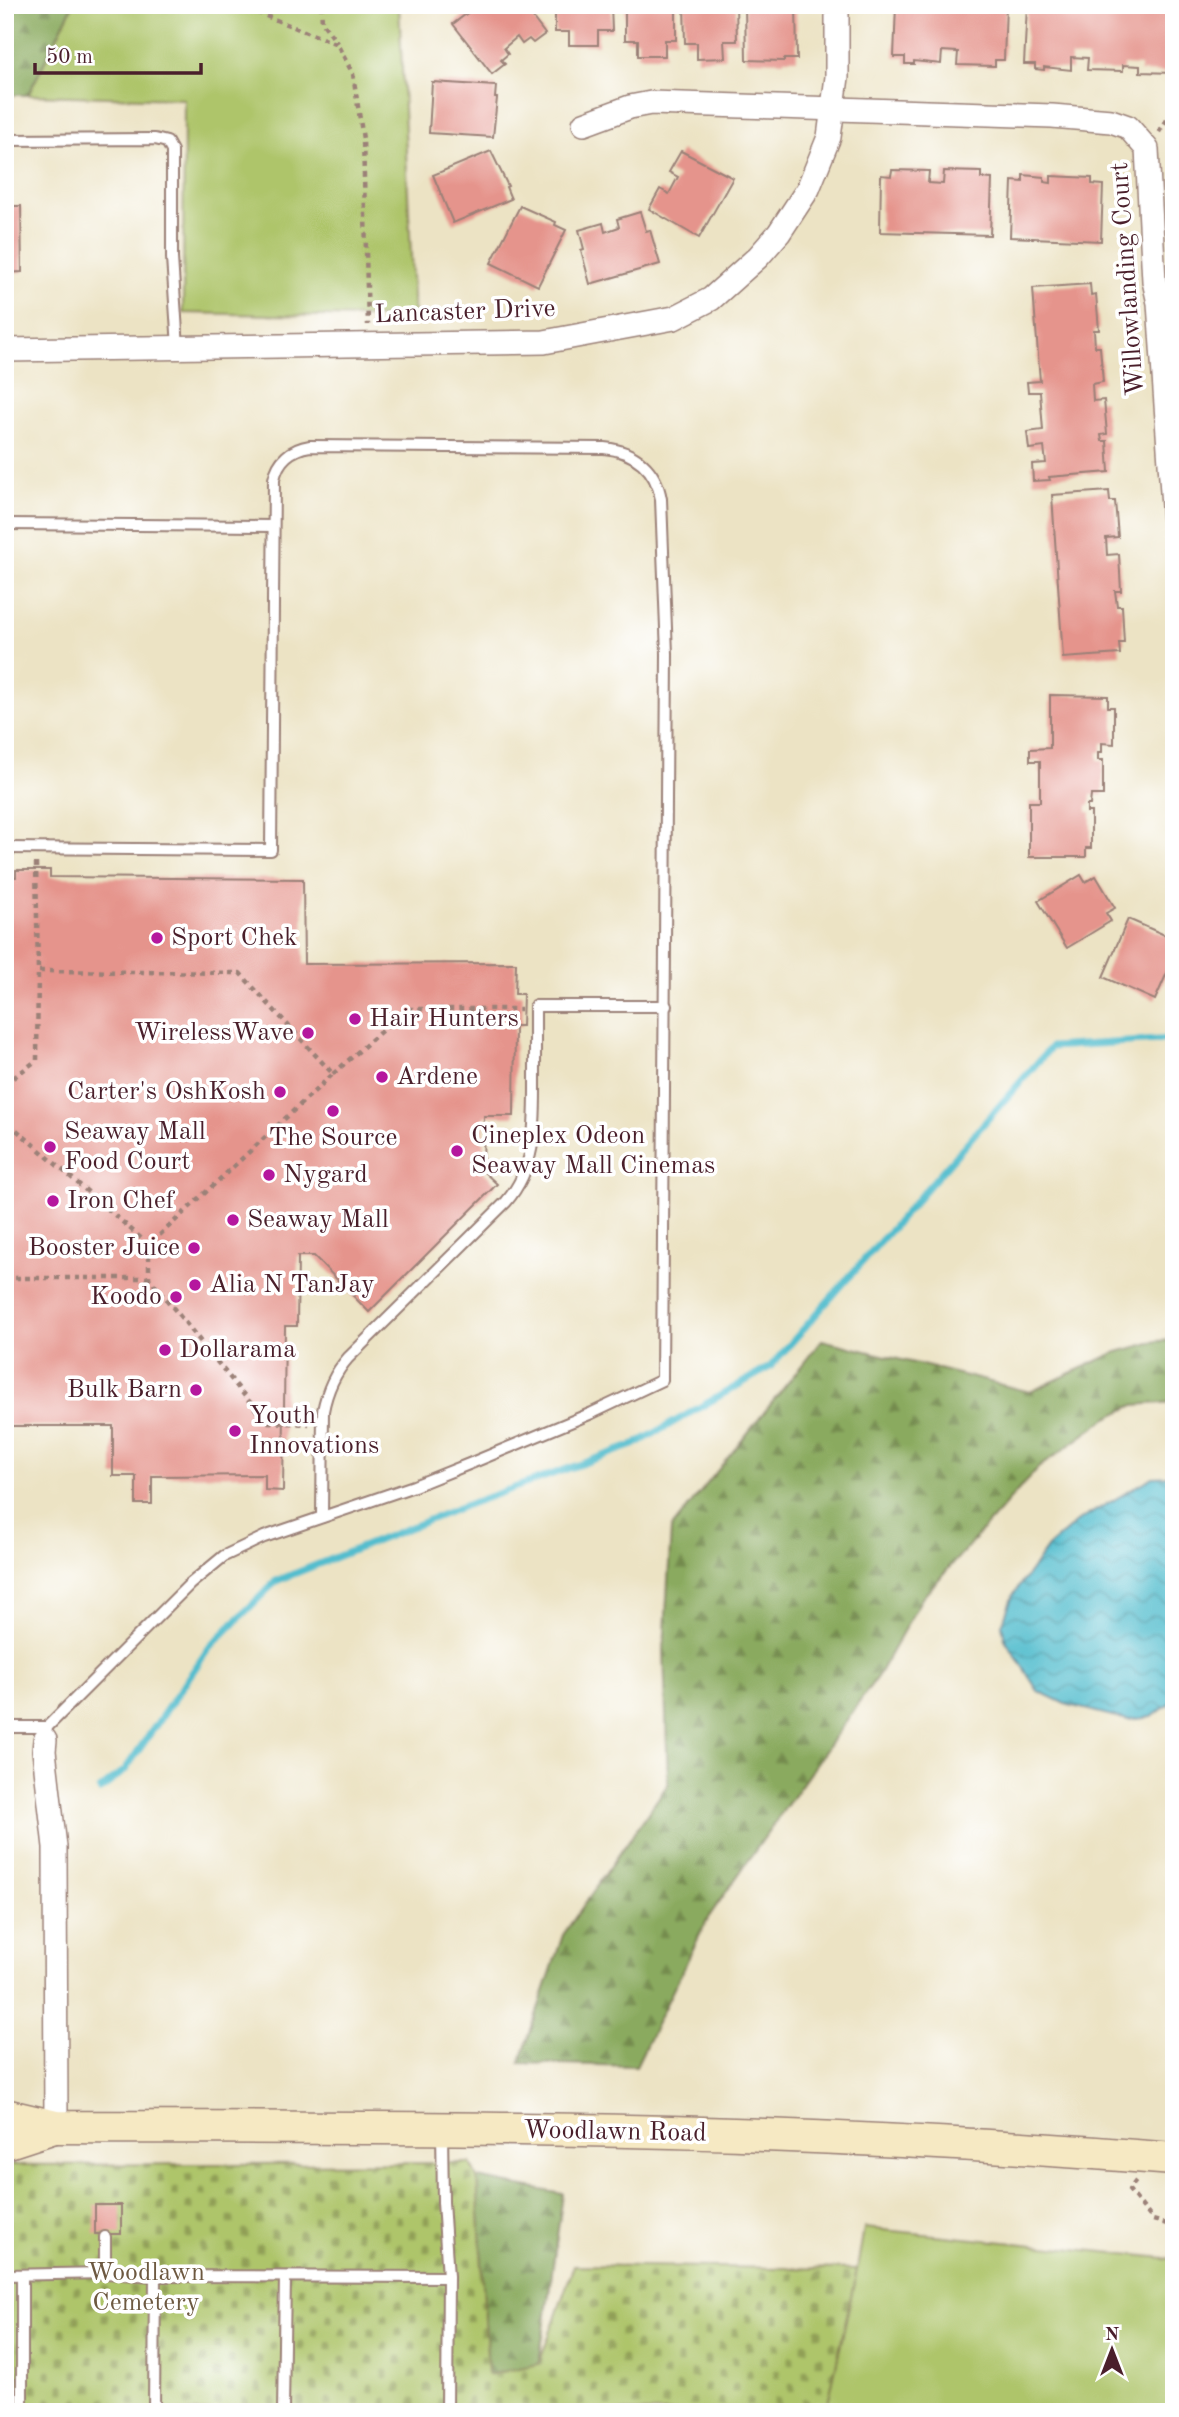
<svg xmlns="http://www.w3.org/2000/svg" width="1179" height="2417" font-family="'Old Standard TT',serif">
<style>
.green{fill:#aec56a;stroke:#7c724a;stroke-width:2}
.forest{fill:url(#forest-firs);stroke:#6a6444;stroke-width:2}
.cemetery{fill:url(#cemetery-stones);stroke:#7c724a;stroke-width:2}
.water{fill:url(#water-waves);stroke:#4e6e7c;stroke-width:2}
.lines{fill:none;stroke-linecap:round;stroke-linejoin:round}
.stream{stroke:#52bdce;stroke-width:7}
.building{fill:#e5948c}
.lane-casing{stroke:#9b8178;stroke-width:14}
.street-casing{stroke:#9b8178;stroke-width:26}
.secondary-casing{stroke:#9b8178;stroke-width:35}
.path{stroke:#9b8178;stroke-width:4.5;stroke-dasharray:5 5;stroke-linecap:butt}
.lane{stroke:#fff;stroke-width:10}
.street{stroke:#fff;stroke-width:23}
.secondary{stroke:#f6e9c3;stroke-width:32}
.poi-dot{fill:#b5179e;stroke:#fff;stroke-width:2.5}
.labels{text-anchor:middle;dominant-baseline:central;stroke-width:7;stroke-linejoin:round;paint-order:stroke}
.street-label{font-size:26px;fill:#4a1f2b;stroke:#fff}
.poi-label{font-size:26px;fill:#4a1f2b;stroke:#fff;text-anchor:start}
.park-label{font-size:26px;fill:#6d5941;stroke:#fff}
</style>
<defs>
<pattern id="forest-firs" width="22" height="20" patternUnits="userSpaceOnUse" patternTransform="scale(1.75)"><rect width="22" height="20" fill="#8aaa5e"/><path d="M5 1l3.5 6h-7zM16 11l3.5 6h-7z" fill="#738a4e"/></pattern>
<pattern id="cemetery-stones" width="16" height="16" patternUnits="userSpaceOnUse" patternTransform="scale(1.75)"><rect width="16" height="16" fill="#aec56a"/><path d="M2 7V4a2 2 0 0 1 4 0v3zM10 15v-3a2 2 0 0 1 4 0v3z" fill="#909f57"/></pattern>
<pattern id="water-waves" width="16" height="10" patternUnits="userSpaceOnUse" patternTransform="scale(1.75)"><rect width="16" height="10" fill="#52bdce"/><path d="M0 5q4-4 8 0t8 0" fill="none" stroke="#4699a7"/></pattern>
</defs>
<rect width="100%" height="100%" fill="#fff"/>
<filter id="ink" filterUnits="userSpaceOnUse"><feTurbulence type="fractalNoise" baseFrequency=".0143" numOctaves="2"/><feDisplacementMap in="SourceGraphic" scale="14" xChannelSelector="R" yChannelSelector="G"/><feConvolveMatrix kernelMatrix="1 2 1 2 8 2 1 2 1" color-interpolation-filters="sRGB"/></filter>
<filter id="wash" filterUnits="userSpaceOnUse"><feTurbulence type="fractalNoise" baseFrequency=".00686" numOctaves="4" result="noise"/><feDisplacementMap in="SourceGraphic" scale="28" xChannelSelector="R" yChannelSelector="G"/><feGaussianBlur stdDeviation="1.57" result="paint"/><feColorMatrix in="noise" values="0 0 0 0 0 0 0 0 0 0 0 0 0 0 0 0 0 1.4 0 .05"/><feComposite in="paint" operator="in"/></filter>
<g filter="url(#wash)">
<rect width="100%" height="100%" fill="#ece3c4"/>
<!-- green -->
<g class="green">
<path d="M73 5H399L414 318 183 313 184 99 28 95Z"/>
<path d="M864 2228 1174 2259V2412H826L857 2269Z"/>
</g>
<!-- forest -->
<g class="forest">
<path d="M5 5H73L28 95H5Z"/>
<path d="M822 1340 1030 1392 1114 1353 1157 1341 1174 1340V1402L1134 1405 1107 1418 1038 1468 922 1598 879 1674 708 1918 636 2066 520 2063 563 1935 668 1784 664 1649 671 1529Z"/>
<path d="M477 2178 563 2194 539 2364 488 2375Z"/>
</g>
<!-- cemetery -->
<path class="cemetery" d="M470 2163 477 2178 488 2375 539 2364 574 2265 857 2269 826 2412H5V2165Z"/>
<!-- water -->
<path class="water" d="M1174 1476V1695L1169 1704 1152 1717 1128 1720 1065 1704 1038 1691 1005 1639 1002 1625 1013 1595 1048 1547 1078 1521 1153 1477Z"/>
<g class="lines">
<!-- stream -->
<path class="stream" d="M100 1790 125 1770 209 1648 276 1581 469 1504 634 1445 770 1367 1051 1047 1174 1039"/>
</g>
<g id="blocks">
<!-- building -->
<g class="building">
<path d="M478 5H523L545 34 533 43 529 39 522 44 517 37 504 48 508 54 501 60 505 64 492 74 453 24Z"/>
<path d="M555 5H611L612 31H598V45H569V32H555Z"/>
<path d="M625 5H676V40H665V56H638V40H625Z"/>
<path d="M684 5H736L737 41H724L725 58 697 59V43H685Z"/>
<path d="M745 5H796L797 59H784V61L746 60Z"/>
<path d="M896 5H1006L1004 60H995V66L957 65 958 52 942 51 941 64 914 61V64H905V57H894Z"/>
<path d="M1027 6 1174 12V73L1140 72V66L1123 65V71L1087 70 1088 58 1071 57V70L1044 67V70L1035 69V64H1024Z"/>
<path d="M432 82 496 86 495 98H497L493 137 429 133Z"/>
<path d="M491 151 508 186 506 187 511 199 453 223 433 175Z"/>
<path d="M681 151 733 178 699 238 649 209 660 189 669 194 678 177 669 172Z"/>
<path d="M892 170 929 171 928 183 943 184 944 171 981 172V178L992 179 990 235 880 232 881 175 891 176Z"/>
<path d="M1023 175 1044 177V182L1051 183V176L1092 178V184L1103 185 1101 241 1010 237 1012 181 1023 182Z"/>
<path d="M5 206H21L22 272 5 273Z"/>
<path d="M520 206 556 222 555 225 566 230 538 286 491 263Z"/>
<path d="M640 212 646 231 650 230 660 264 590 284 581 250 584 249 579 230 603 223 605 232 619 227 617 219Z"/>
<path d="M1090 284 1091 295 1096 294 1099 330H1094L1095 347H1100L1103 382 1092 384 1093 401 1104 400 1107 434 1101 435 1102 441H1107L1109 472 1049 477 1050 480 1033 481 1032 464 1046 463 1044 447 1029 449 1027 432 1043 430 1040 392H1028L1027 382 1040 381 1033 288Z"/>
<path d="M1109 491 1110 501H1115L1118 537 1106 538 1107 555 1119 554 1121 591H1115L1117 606H1122L1124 643H1119L1120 654 1063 658 1052 495Z"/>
<path d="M1050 695 1108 696V707H1114V744L1102 743V752H1098V760H1103V795H1091L1090 805H1087V812H1091V848H1086V857H1029V802H1040V761H1030V749L1050 748Z"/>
<path d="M16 870H50V877L303 879 304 964 516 963 515 994H523L522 1026H515L514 1116H484L483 1171 497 1184 369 1312 314 1256H298L297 1326H285L283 1491 265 1490V1475L152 1476V1504H136V1476H113V1426H5V877H16Z"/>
<path d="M1081 875 1085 882 1096 876 1115 908 1106 913 1111 921 1067 948 1038 901Z"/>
<path d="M1128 919 1174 939V957L1155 1000 1103 977Z"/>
<rect x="95" y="2205" width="26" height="29"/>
</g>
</g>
</g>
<g filter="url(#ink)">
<use href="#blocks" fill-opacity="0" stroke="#9b8178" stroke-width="2"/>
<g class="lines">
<defs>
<g id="lane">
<path d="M5 140 155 139 167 142 172 151V258L178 347"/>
<path d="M5 524 273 526"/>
<path d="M5 848 271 850 274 479C278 460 291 449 310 446L604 448C635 451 656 469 661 499L667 654 662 1380 592 1413 469 1464 414 1486 264 1537 224 1556 190 1584 47 1727"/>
<path d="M322 1517 323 1411C327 1390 334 1374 348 1358L506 1202C536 1167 535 1127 535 1083 535 1058 535 1032 535 1006H666"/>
<path d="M5 1727H47L46 1732"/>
<path d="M442 2130 443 2202 448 2277"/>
<path d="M105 2237V2273"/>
<path d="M5 2275 105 2273 155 2276 448 2277 447 2412"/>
<path d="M22 2275V2412"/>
<path d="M154 2412 155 2276"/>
<path d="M283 2412 285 2277"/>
</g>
<g id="street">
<path d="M584 124 630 107 651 103 1052 116 1111 121 1128 127 1147 149 1154 281 1159 303 1174 521"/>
<path d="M5 350 544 342 674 318 711 299 758 257 779 233 808 189 829 137 837 77V5"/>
<path d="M45 1740 44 1751 55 1847 56 2127"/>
</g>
<g id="secondary">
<path d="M5 2115 56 2127C292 2128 528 2126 764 2135 901 2140 1037 2148 1174 2159"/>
<path d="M5 2143 54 2127"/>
</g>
</defs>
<!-- lane casing -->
<use href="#lane" class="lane-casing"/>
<!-- street casing -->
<use href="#street" class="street-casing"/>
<!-- secondary casing -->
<use href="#secondary" class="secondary-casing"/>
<!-- path -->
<g class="path">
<path d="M238 5 337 44 353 74 363 139 368 325"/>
<path d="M321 5 322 22 337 43"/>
<path d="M1159 132 1174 109"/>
<path d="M36 863 38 971"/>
<path d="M333 1074 406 1009H521"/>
<path d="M5 1084 37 1060 38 971 240 973 333 1074 149 1245 5 1120"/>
<path d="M149 1245V1278L266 1422 309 1424"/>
<path d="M5 1278H149"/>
<path d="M1136 2181 1129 2190 1153 2220 1174 2226"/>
</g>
<!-- lane -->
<use href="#lane" class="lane"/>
<!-- street -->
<use href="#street" class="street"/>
<!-- secondary -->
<use href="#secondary" class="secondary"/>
</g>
</g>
<!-- markers -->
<g class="poi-dot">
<circle cx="157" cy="938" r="7"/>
<circle cx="355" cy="1019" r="7"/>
<circle cx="308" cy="1033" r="7"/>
<circle cx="382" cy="1077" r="7"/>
<circle cx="280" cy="1092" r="7"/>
<circle cx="333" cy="1111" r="7"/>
<circle cx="50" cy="1147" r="7"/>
<circle cx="457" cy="1151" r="7"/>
<circle cx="269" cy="1175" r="7"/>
<circle cx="53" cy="1201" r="7"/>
<circle cx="233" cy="1220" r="7"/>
<circle cx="194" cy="1248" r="7"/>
<circle cx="195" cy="1285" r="7"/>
<circle cx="176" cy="1297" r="7"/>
<circle cx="165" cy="1350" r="7"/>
<circle cx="196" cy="1390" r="7"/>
<circle cx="235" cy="1431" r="7"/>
</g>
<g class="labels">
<!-- street labels -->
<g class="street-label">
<text transform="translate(1128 279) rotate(-94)">Willowlanding Court</text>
<text transform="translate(465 312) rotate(-2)">Lancaster Drive</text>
<text transform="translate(615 2132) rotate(1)">Woodlawn Road</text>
</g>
<!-- poi labels -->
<g class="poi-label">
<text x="171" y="938">Sport Chek</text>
<text x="369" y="1019">Hair Hunters</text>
<text x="294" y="1033" text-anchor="end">WirelessWave</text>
<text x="396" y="1077">Ardene</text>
<text x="266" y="1092" text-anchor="end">Carter's OshKosh</text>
<text x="64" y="1132">Seaway Mall<tspan x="64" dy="30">Food Court</tspan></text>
<text x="471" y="1136">Cineplex Odeon<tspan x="471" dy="30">Seaway Mall Cinemas</tspan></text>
<text x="333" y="1138" text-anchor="middle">The Source</text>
<text x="283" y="1175">Nygard</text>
<text x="67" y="1201">Iron Chef</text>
<text x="247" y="1220">Seaway Mall</text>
<text x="180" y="1248" text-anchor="end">Booster Juice</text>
<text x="209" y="1285">Alia N TanJay</text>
<text x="162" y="1297" text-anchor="end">Koodo</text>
<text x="179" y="1350">Dollarama</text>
<text x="182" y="1390" text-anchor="end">Bulk Barn</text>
<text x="249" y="1416">Youth<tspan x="249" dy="30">Innovations</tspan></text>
</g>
<!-- park labels -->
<g class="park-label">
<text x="146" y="2273">Woodlawn<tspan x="146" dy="30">Cemetery</tspan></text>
</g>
</g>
<!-- margin -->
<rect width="1179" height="2417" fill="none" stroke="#fff" stroke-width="28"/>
<!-- north arrow -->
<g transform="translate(1112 2350)" stroke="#ffffff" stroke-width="5" paint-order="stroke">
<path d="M0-5L12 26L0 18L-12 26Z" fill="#4a1f2b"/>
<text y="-10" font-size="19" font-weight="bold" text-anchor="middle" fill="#4a1f2b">N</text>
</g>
<!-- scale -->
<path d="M35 63v10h166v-10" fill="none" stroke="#4a1f2b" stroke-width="3.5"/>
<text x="46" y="63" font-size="21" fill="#4a1f2b" stroke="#ffffff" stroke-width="5" paint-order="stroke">50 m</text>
</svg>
